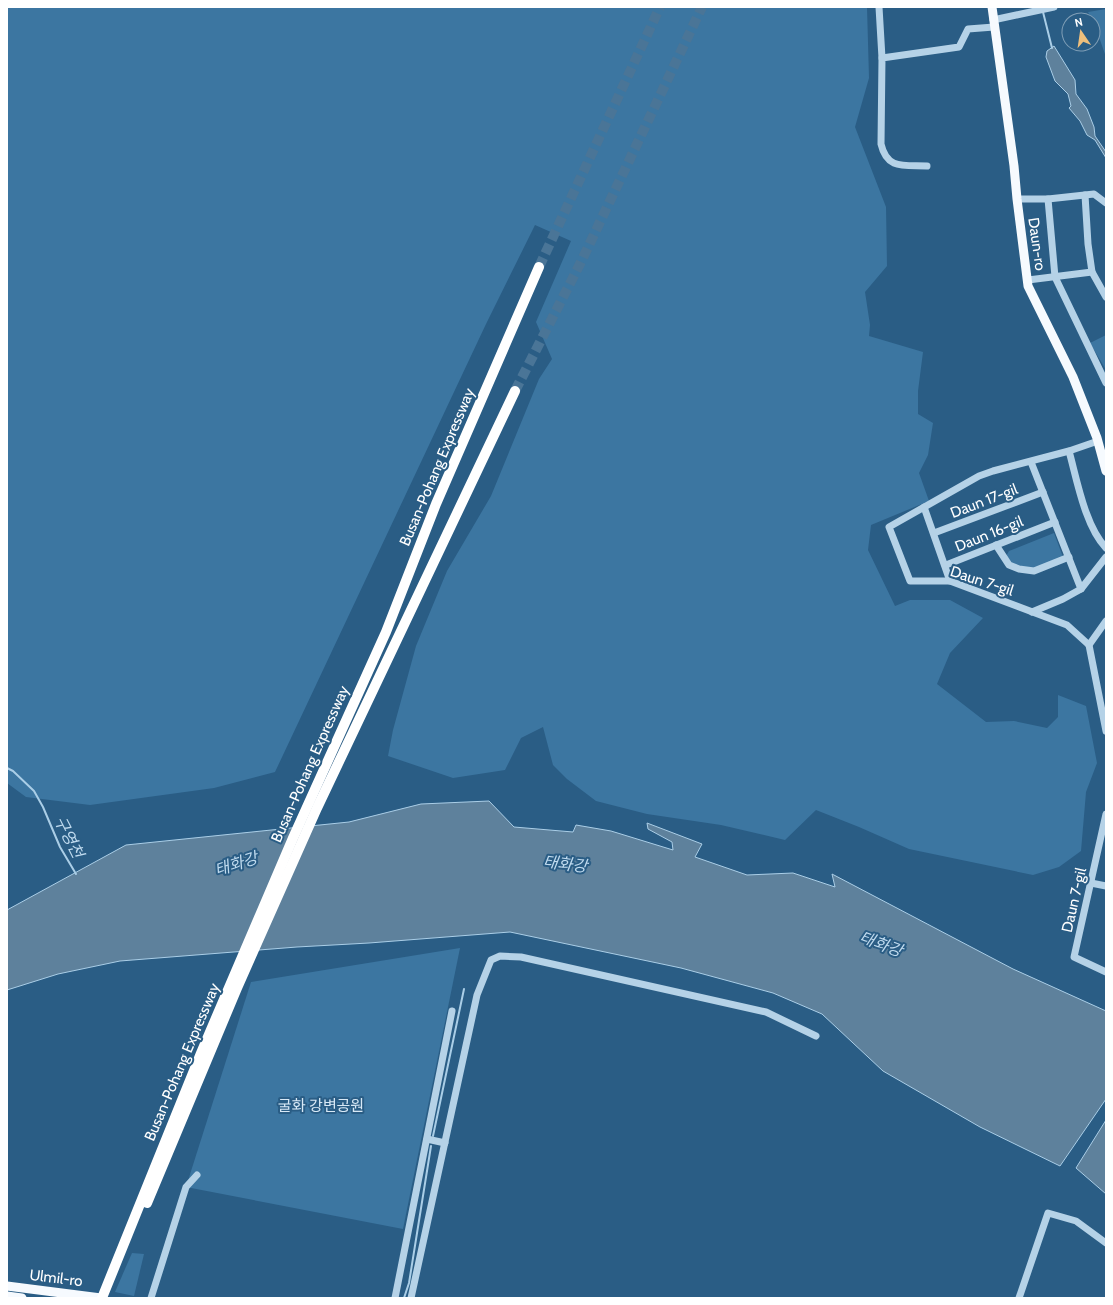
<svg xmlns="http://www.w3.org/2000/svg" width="1113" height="1305" font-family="Cabin,'Noto Sans KR',sans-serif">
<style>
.green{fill:#3c76a1}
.water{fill:#5e819c;stroke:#aacee7}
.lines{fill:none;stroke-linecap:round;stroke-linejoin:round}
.stream{stroke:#aacee7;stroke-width:2}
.highway-tunnel{stroke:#4a7597;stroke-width:10;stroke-dasharray:10 5;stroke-linecap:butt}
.minor{stroke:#b5d2e7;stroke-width:7}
.major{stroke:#f6fafe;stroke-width:9}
.highway{stroke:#fff;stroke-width:10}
.labels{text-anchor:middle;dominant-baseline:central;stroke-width:4;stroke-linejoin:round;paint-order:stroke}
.street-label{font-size:15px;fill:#fff;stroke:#2a5d85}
.park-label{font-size:15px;fill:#d8e9f6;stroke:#2a5d85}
.water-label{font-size:16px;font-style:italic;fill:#c0dbef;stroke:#2a5d85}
</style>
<rect width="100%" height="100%" fill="#2a5d85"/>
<!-- green -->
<g class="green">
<path d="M7 7H867L869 78 855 127 886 207 887 266 865 292 870 325 869 336 923 352 918 391V414L933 423 928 455 919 473 929 501 871 525 868 550 895 606 910 600H950L983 618 950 653 937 684 986 722 1014 721 1047 728 1058 717V695L1086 706 1097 763 1086 792 1081 851 1059 867 1033 875 909 849 859 827 816 810 785 840 721 825 647 814 596 801 567 779 553 765 543 727 521 738 505 770 453 778 388 756 393 730 416 646 447 571 491 496 539 379 552 359 536 322 571 241 535 225 486 324 275 772 214 788 90 805 26 797 7 783Z"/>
<path d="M1106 9V57L1093 20H1092L1088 12Z"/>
<path d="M1106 335V370L1090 343Z"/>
<path d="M1054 533 1063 557C1056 560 1040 568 1034 569 1024 570 1012 565 1005 558L1009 551Z"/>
<path d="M460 948 403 1229 186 1187 251 982Z"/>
<path d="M132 1253 144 1254 134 1296 115 1292Z"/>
</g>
<!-- water -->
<g class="water">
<path d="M1054 46 1075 80 1076 94 1087 109 1094 127 1095 136 1106 152V158L1095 140 1087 135 1080 121 1069 108 1071 106 1068 94 1055 81 1046 57 1047 51Z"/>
<path d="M489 801 514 827 573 832 576 825 611 831 673 850 672 842 648 829 647 823 702 844 695 857 747 875 793 873 835 887 832 874 1013 969 1106 1011V1099L1060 1166 980 1127 883 1071 822 1014 773 993 681 968 510 932 369 943 297 947 120 961 58 974 7 990V910L126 845 349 822 421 804Z"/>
<path d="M1106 1120V1194L1076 1168Z"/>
</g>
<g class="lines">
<!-- stream -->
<g class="stream">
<path d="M1043 12 1052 48"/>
<path d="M7 768 13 771 34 791 43 807 60 847 76 874"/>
<path d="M433 1136 464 989"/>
<path d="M404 1298 409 1283 431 1146"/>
</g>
<!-- highway-tunnel -->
<g class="highway-tunnel">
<path d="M539 267 660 7"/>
<path d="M515 391 581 262 702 7"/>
</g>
<!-- minor -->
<g class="minor">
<path d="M879 7 882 58"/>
<path d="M993 20 1054 7"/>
<path d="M927 166C904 165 887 170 881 144L882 58 959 47 968 29 994 27"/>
<path d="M1085 195 1088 244 1092 272 1106 297"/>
<path d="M1017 199H1048L1094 194 1106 203"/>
<path d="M1048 199 1055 277 1106 383"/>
<path d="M1028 280 1092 272"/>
<path d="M1098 441 1069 451 993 471 979 476 889 527 910 581H950L1067 625 1089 645 1106 731"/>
<path d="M1069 451C1077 480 1085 526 1106 548"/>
<path d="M1031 462 1081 589"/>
<path d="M924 507 950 581"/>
<path d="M934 533 1043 492"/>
<path d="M996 545 1009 565 1019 569 1034 571 1069 557"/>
<path d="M946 565 1055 522"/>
<path d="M1032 612 1063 599 1081 589 1106 557"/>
<path d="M1089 645 1106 621"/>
<path d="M1106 814 1074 957 1106 972"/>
<path d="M1091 883 1106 886"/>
<path d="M427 1139 445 1143"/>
<path d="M151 1298 186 1187 197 1175"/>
<path d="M395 1298 452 1011"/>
<path d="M411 1298 477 995 491 960 500 956 521 957 766 1012 816 1036"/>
<path d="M1019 1298 1048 1213 1076 1221 1106 1243"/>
</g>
<!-- major -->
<g class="major">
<path d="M992 7 1014 166 1017 199 1028 286 1073 377 1097 438 1106 471"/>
<path d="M7 1286 101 1298"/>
<path d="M7 1296 22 1298"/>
</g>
<!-- highway -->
<g class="highway">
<path d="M147 1203 237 988 317 808 515 391"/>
<path d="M102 1298 201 1053 293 838 386 632 436 504 539 267"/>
</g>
</g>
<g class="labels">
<!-- street labels -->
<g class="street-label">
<text transform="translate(1037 244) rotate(82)">Daun-ro</text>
<text transform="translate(437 467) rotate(-67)">Busan-Pohang Expressway</text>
<text transform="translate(984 501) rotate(-21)">Daun 17-gil</text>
<text transform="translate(989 534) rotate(-22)">Daun 16-gil</text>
<text transform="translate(982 581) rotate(18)">Daun 7-gil</text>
<text transform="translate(310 764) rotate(-66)">Busan-Pohang Expressway</text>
<text transform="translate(1074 900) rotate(-77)">Daun 7-gil</text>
<text transform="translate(182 1062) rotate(-67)">Busan-Pohang Expressway</text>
<text transform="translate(56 1278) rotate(7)">Ulmil-ro</text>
</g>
<!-- park labels -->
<g class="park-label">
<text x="321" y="1106">굴화 강변공원</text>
</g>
<!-- water labels -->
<g class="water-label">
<text transform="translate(69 837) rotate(63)">구영천</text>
<text transform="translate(236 864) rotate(-18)">태화강</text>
<text transform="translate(565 864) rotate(7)">태화강</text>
<text transform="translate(881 944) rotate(20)">태화강</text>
</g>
</g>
<!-- border -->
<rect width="1113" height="1305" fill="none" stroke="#ffffff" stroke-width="16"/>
<!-- north arrow -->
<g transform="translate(1081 32) rotate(347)"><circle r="19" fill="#2a5d85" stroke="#7f9eb6"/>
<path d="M0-3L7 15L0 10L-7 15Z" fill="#eebf7c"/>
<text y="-6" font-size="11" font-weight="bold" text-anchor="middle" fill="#ffffff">N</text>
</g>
</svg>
